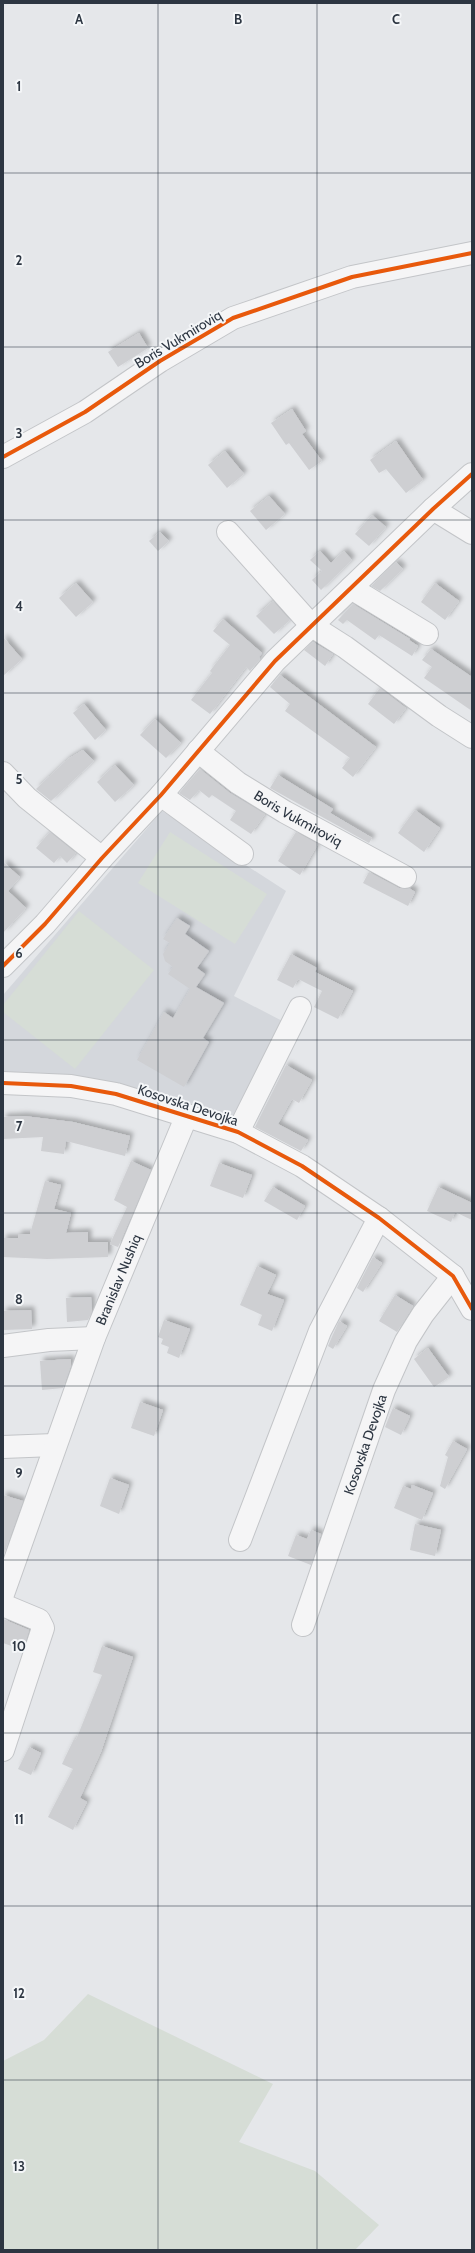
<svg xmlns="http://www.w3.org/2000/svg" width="475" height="2253" font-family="Cabin,sans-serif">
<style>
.built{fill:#d4d7dc}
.green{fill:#d6ddd6}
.building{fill:#cecfd2;filter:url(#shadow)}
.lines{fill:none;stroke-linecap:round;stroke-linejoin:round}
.minor-casing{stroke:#c3c5c8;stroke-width:24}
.minor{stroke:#f5f5f6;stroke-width:22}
.cycleway-casing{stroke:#f4f6f8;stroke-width:6}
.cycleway{stroke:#e8590c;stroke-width:4}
.grid{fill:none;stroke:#2d3642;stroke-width:1;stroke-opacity:0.55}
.labels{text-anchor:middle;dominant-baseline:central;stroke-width:4;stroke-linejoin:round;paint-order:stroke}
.street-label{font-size:14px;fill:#2d3642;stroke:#f4f6f8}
.grid-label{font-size:13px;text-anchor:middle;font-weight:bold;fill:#2d3642;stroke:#f4f6f8;stroke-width:4;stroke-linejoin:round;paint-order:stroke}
</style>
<defs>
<filter id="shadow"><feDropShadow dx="3.5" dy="-3.5" stdDeviation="2" flood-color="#0004"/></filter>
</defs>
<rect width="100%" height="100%" fill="#e5e7ea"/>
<!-- built -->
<path class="built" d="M162 811 286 891 234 996 292 1026 236 1122 115 1083 3 1075V995Z"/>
<!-- green -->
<g class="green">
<path d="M170 832 267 894 235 944 138 883Z"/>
<path d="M79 911 154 970 75 1069 3 1012V1005Z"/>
<path d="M88 1994 273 2084 239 2142 315 2171 379 2225 355 2250H3V2061L44 2040Z"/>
</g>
<!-- building -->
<g class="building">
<path d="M139 333 148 348 118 367 108 352Z"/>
<path d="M292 409 306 431 302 434 322 461 309 470 289 443 286 445 271 423Z"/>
<path d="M396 441 423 480 406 493 386 469 379 473 370 460Z"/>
<path d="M225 451 244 474 227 488 208 465Z"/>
<path d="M269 496 285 514 266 530 250 511Z"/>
<path d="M372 515 386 527 369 546 355 534Z"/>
<path d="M160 532 169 541 158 551 149 541Z"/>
<path d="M320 551 331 563 344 551 352 560 321 590 312 580 322 571 310 560Z"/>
<path d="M396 562 403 569 380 591 371 586Z"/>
<path d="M76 583 93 602 76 617 59 598Z"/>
<path d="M435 583 459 601 445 620 421 602Z"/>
<path d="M273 601 290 620 274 634 256 616Z"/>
<path d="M353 604 410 639 409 640 418 646 412 656 379 635 375 640 347 620 343 624 338 620Z"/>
<path d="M223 619 262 653 259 657 260 659 250 671 246 667 210 714 191 700 212 673 210 671 230 645 213 631Z"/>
<path d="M3 637 22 659 3 676Z"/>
<path d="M313 642 333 654 325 666 304 650Z"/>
<path d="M431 649 472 677V711L424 678 432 667 422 660Z"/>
<path d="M280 675 376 747 353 777 342 768 350 758 285 711 290 704 270 687Z"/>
<path d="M380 688 406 708 394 724 368 704Z"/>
<path d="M84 704 106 730 95 740 73 713Z"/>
<path d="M155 719 181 743 166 758 140 735Z"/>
<path d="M83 750 94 761 51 801 36 789 68 759Z"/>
<path d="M115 765 134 785 115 802 97 782Z"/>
<path d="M200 769 230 793 265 814 251 834 230 820 236 811 212 795 209 798 199 790 190 800 179 793Z"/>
<path d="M278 775 333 809 330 813 372 838 369 843 270 788Z"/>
<path d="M415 810 440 828 424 852 398 833Z"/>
<path d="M50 832 76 853 67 863 60 856 54 863 36 848Z"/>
<path d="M296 832 318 844 300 875 278 861Z"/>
<path d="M3 862 20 877 8 891 26 908 3 933Z"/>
<path d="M369 872 399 888H409L415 892 408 906 363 883Z"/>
<path d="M177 918 190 926 185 934 209 951 197 968 205 974 196 987 224 1003 203 1038 209 1042 184 1087 137 1060 164 1012 173 1018 190 989 168 974 173 967 165 961 163 954 170 943 163 939Z"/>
<path d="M291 954 317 968 315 972 353 991 338 1019 314 1007 322 991 298 979 293 988 277 980Z"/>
<path d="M286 1065 312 1080 299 1103 292 1099 278 1124 308 1140 301 1151 255 1127Z"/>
<path d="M24 1116 73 1122 130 1136 125 1156 66 1141 64 1154 41 1151 43 1137 3 1139V1117Z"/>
<path d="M131 1161 151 1170 118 1247 110 1244 127 1207 114 1200Z"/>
<path d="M219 1163 252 1175 243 1198 210 1186Z"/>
<path d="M45 1181 61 1185 54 1209 71 1213 66 1233 88 1232V1242H108V1257L47 1259 3 1257V1238H18V1234H30Z"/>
<path d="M273 1187 305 1206 297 1220 264 1201Z"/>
<path d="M438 1187 472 1203V1220L455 1212 451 1222 427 1211Z"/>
<path d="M373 1257 382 1263 363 1292 357 1288Z"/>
<path d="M257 1266 276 1275 267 1294 284 1300 272 1331 258 1325 262 1315 240 1305Z"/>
<path d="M395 1295 413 1306 397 1332 379 1321Z"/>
<path d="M91 1297 92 1311 88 1320 67 1322 66 1298Z"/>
<path d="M31 1310 32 1329 3 1330V1311Z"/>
<path d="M164 1320 190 1329 179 1358 167 1353 169 1347 161 1344 163 1339 158 1337Z"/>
<path d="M339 1321 347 1326 333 1349 328 1346Z"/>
<path d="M428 1348 449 1377 434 1387 414 1359Z"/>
<path d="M71 1359V1365L63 1388 42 1390 40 1361Z"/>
<path d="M140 1402 163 1410 154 1436 131 1428Z"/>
<path d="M393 1408 410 1416 401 1435 385 1427Z"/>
<path d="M453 1441 467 1449 445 1489 440 1486 448 1457 445 1455Z"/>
<path d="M110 1478 129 1485 119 1514 100 1506Z"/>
<path d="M412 1485 433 1493 422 1520 394 1508 403 1486 411 1489Z"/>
<path d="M3 1495 23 1501 3 1557Z"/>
<path d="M415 1524 441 1530 435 1556 410 1550Z"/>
<path d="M311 1530 321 1534 311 1565 288 1556 296 1535 307 1539Z"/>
<path d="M3 1619 29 1630 23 1650 3 1643Z"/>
<path d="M102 1646 133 1657 101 1752 80 1798 87 1802 73 1830 48 1817 73 1769 62 1764 74 1739 76 1740 102 1675 93 1672Z"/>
<path d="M29 1747 41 1753 31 1775 18 1769Z"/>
</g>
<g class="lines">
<defs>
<g id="minor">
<path d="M3 457 85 412 160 361 233 318 352 277 472 253"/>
<path d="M433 509 472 533"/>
<path d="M228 532 312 626 345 647 439 716 472 737"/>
<path d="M351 588 427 634"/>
<path id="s1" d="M198 751 238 783 285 812 405 877"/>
<path d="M3 773 27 798 102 858"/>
<path d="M161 795 242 854"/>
<path d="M3 966 45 924 102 858 161 795 275 661 433 509 472 474"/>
<path d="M3 1083 71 1086 116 1094 238 1132 302 1166 379 1218 453 1276 472 1309"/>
<path d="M238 1132 300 1008"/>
<path d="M3 1346 49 1340 94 1338"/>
<path d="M3 1447 54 1445"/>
<path d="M240 1540 320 1331 379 1218"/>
<path id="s2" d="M3 1594 94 1338 187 1115"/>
<path d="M3 1605 39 1620 43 1628 3 1750"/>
<path id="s3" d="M303 1625 384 1390 406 1341 423 1314 453 1276"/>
</g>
</defs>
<!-- minor casing -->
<use href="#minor" class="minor-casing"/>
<!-- minor -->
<use href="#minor" class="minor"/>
<defs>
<g id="cycleway">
<path d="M3 457 85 412 160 361 233 318 352 277 472 253"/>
<path d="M3 966 45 924 102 858 161 795 275 661 433 509 472 474"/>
<path d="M3 1083 71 1086 116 1094 238 1132 302 1166 379 1218 453 1276 472 1309"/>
</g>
</defs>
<!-- cycleway casing -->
<use href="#cycleway" class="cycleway-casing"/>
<!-- cycleway -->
<use href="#cycleway" class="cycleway"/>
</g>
<!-- grid -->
<path class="grid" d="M158 3V2250M317 3V2250M3 173H472M3 347H472M3 520H472M3 693H472M3 867H472M3 1040H472M3 1213H472M3 1386H472M3 1560H472M3 1733H472M3 1906H472M3 2080H472"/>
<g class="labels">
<!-- street labels -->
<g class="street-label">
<text transform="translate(178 339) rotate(-31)">Boris Vukmiroviq</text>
<text stroke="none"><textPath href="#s1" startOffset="121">Boris Vukmiroviq</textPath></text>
<text transform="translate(188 1105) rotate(18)">Kosovska Devojka</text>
<text stroke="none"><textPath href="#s2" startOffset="335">Branislav Nushiq</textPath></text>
<text stroke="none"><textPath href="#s3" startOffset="191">Kosovska Devojka</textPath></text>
</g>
</g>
<g class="grid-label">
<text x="79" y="24">A</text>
<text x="238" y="24">B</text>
<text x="396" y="24">C</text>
<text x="19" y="91">1</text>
<text x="19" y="265">2</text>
<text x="19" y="438">3</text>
<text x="19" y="611">4</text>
<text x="19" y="784">5</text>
<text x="19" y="958">6</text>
<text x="19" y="1131">7</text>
<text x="19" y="1304">8</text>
<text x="19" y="1478">9</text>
<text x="19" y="1651">10</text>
<text x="19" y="1824">11</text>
<text x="19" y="1998">12</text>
<text x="19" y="2171">13</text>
</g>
<!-- border -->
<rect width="475" height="2253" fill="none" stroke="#2d3642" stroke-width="8"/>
</svg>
